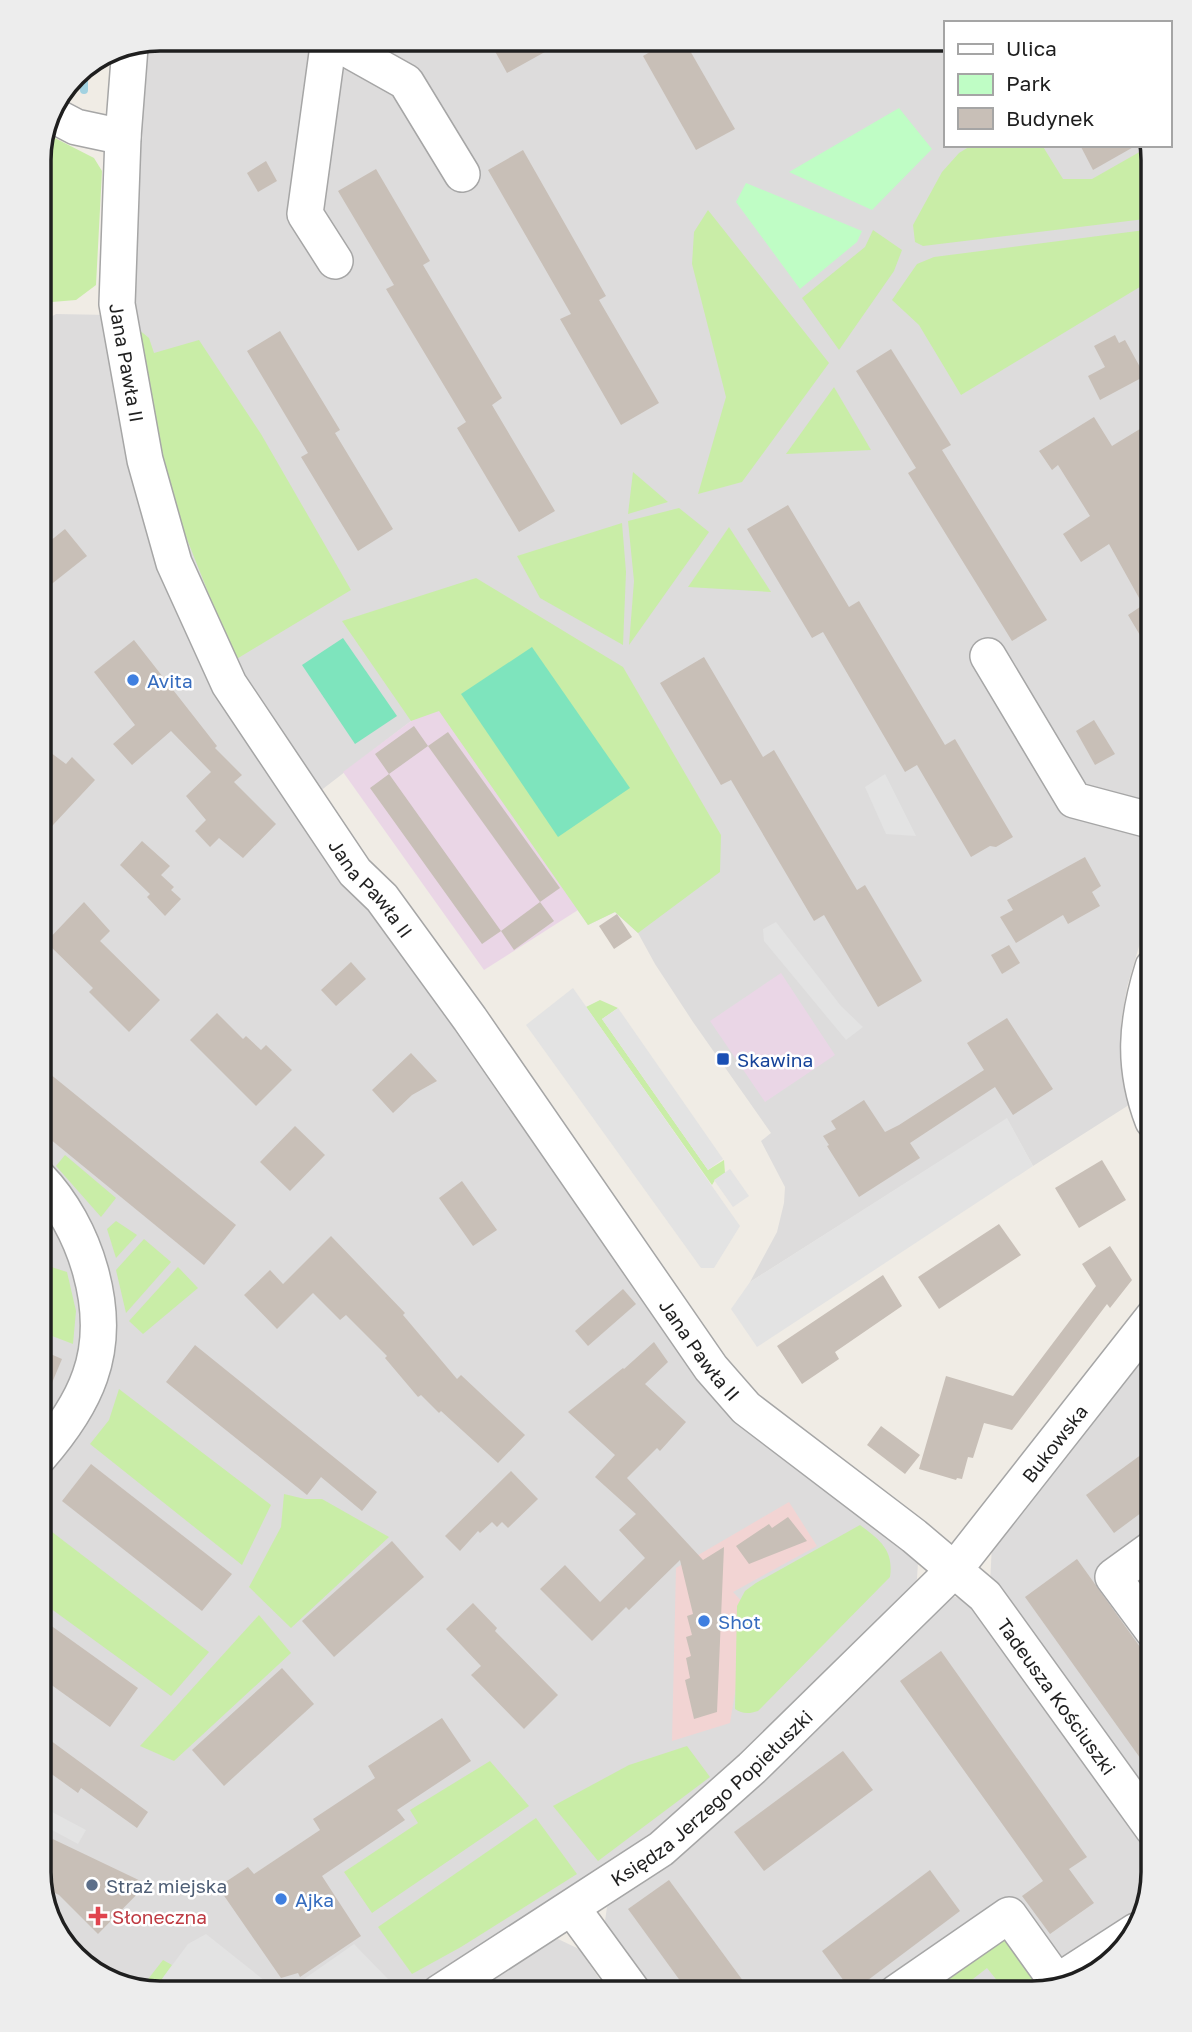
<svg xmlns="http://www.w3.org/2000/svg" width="1192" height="2032" font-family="'Golos Text',sans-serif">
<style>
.residential{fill:#dddcdc}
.commercial{fill:#f2d4d3}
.industrial{fill:#ead6e6}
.grass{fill:#c9eda7}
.park{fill:#bffdc5}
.pitch{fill:#7ee4bd}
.parking{fill:#e3e3e3}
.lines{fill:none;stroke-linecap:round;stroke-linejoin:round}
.stream{stroke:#a2d2e1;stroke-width:8}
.building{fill:#c8bfb7}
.minor-casing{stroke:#a6a6a6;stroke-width:38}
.minor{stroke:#fff;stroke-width:35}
.shop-dot{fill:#3f7fe0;stroke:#fff;stroke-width:2.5}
.transit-dot{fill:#1a4fb4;stroke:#fff;stroke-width:2.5}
.service-dot{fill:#5c6f8a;stroke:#fff;stroke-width:2.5}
.health-dot{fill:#e0444e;stroke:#fff;stroke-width:2.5}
.labels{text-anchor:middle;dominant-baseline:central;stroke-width:5;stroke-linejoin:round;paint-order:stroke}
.street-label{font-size:19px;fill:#1f1f1f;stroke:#fff}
.shop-label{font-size:19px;fill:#366cbe;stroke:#fff;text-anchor:start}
.transit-label{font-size:19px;fill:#164399;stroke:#fff;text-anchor:start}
.service-label{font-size:19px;fill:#4e5e75;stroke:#fff;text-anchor:start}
.health-label{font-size:19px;fill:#be3a42;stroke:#fff;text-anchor:start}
.rim{fill:none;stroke:#1f1f1f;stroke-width:3.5}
</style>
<rect width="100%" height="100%" fill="#f0ece5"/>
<!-- residential -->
<g class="residential">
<path d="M945 40V145H1150L1153 160V899L1127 987 1121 1022 1127 1089 1132 1103 1033 1166 1007 1119 750 1282 777 1232 784 1203 785 1187 761 1141 771 1133 693 1022 655 964 638 933 615 912 588 925 439 711 411 721 315 795 229 670 169 509 122 272 139 47Z"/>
<path d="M56 314 110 315 172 586 687 1358 908 1544 918 1562 917 1579 907 1600 733 1771 574 1894 411 1993H152L93 1973 51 1925 39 1872V324Z"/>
<path d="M1153 1337V1809L990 1584 992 1544Z"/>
<path d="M953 1596 973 1604 1153 1851V1873L1133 1939 1032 1993H645L604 1928 607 1907 683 1848 792 1752Z"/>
<path d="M558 1939 579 1949 609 1993H469L545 1944Z"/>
</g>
<!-- commercial -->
<path class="commercial" d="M789 1502 817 1546 733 1592 749 1609 730 1723 672 1741 676 1568Z"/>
<!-- industrial -->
<g class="industrial">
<path d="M439 710 578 910 484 970 343 772 411 721Z"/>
<path d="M781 973 835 1055 765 1102 710 1021Z"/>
</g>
<!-- grass -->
<g class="grass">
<path d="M47 134 94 158 102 171 96 285 76 300 52 302 39 309V152Z"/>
<path d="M972 145H1042L1063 179H1092L1150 146 1153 160V218L923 246 915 242 913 225 942 172 959 153Z"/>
<path d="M708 210 829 363 742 482 698 494 726 397 692 264 694 232Z"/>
<path d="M1153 229V279L961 395 919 325 892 300 917 264 934 257Z"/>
<path d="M873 230 902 250 894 271 839 350 802 298 865 247Z"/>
<path d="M138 329 149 338 154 353 199 340 261 434 351 590 235 660 175 509 143 368Z"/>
<path d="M834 387 871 450 786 454Z"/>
<path d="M633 472 668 502 628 514Z"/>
<path d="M679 508 709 532 629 645 634 581 628 521Z"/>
<path d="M622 523 626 572 623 645 540 598 517 556Z"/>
<path d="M729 527 771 592 688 587Z"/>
<path d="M476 578 623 667 721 835 720 872 638 933 615 912 588 925 439 711 411 721 342 621Z"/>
<path d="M600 1000 618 1008 602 1019 708 1170 724 1160 725 1173 715 1180 712 1185 586 1007Z"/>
<path d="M65 1155 116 1198 101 1217 56 1166Z"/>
<path d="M116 1221 137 1235 116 1258 107 1229Z"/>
<path d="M144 1239 171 1262 126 1313 116 1270Z"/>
<path d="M39 1263 67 1272 76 1311 73 1344 39 1331Z"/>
<path d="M178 1267 198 1288 143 1334 129 1321Z"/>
<path d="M119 1389 271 1505 242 1565 90 1444 109 1420Z"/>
<path d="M284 1494 305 1499H322L389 1537 291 1628 249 1587 281 1527Z"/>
<path d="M39 1522 209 1652 171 1696 39 1600Z"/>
<path d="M860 1525C880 1540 894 1550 890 1577L758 1711C749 1714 742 1714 735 1709L737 1606 745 1591 756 1583Z"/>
<path d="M259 1615 291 1653 174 1761 140 1746Z"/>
<path d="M687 1746 710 1777 598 1861 553 1806 629 1765Z"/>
<path d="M490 1761 529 1806 372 1913 344 1872 418 1823 410 1810Z"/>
<path d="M536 1818 577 1874 461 1947 412 1974 378 1927Z"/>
<path d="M1000 1913 1056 1988 1032 1993H1007L987 1968 955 1993H919Z"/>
<path d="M163 1960 172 1965 162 1979 181 1993H159L145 1983Z"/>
</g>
<!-- park -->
<g class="park">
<path d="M899 108 932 149 872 210 789 172Z"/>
<path d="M746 183 862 231 857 242 800 289 736 202Z"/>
</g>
<!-- pitch -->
<g class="pitch">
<path d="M343 638 397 716 355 744 302 665Z"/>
<path d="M532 647 630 788 558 837 461 694Z"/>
</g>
<!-- parking -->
<g class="parking">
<path d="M885 774 916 836 886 834 865 787Z"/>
<path d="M776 922 841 1006 863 1027 846 1040 764 941 763 929Z"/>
<path d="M573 988 740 1226 714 1268H701L526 1025Z"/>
<path d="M618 1008 723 1159 708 1170 602 1019Z"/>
<path d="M1007 1118 1033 1166 757 1347 731 1309 750 1282Z"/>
<path d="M730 1169 749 1196 733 1207 714 1180Z"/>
<path d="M39 1805 86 1830 78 1844 39 1823Z"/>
<path d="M206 1934 280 1993H181L162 1979 188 1944Z"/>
<path d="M354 1944 388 1979 366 1993H284Z"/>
</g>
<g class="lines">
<!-- stream -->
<path class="stream" d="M84 67V90"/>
</g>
<!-- building -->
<g class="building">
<path d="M667 42H685L735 129 696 150 643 56Z"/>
<path d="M561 43 507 73 491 44H509Z"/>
<path d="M1080 145H1137L1093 170Z"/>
<path d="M523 150 606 296 599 300 659 403 621 425 560 319 571 314 488 170Z"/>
<path d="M266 161 277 181 258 192 247 173Z"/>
<path d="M376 169 430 261 423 265 502 398 492 405 555 511 519 532 457 428 466 422 386 289 394 285 338 191Z"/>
<path d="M280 331 340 430 335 433 393 529 358 551 301 457 308 453 247 351Z"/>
<path d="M1115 335 1119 343 1125 340 1145 376 1100 400 1088 376 1105 367 1094 346Z"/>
<path d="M891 349 951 445 942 450 1047 620 1012 641 908 473 916 468 856 371Z"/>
<path d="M1094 417 1112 446 1153 421V657L1128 615 1143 605 1109 544 1081 562 1063 534 1090 516 1058 465 1052 470 1039 451Z"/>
<path d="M788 505 849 607 859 601 945 745 955 739 1013 837 996 847 990 846 971 857 917 765 905 772 823 632 812 638 747 529Z"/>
<path d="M65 529 87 556 39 594V550Z"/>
<path d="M134 640 217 746 215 748 242 775 234 782 276 824 243 858 219 838 210 847 195 831 206 820 186 796 211 772 171 731 132 765 113 744 135 725 94 672Z"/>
<path d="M704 657 763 757 774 750 857 890 865 885 922 981 878 1007 824 915 814 921 731 780 721 785 660 683Z"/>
<path d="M1094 720 1115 754 1095 765 1076 731Z"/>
<path d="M414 726 428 746 389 774 501 931 482 944 370 788 389 774 375 754Z"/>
<path d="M448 732 560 888 540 902 428 746Z"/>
<path d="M39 744 66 764 72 757 95 780 39 840Z"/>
<path d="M142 841 170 866 161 875 174 887 171 890 181 899 165 916 147 897 150 894 120 865Z"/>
<path d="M1085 857 1101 886 1092 892 1100 906 1068 924 1063 915 1016 943 1000 917 1013 910 1007 900Z"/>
<path d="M84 902 110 931 100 941 160 1000 129 1032 89 992 93 988 46 942Z"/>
<path d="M540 902 554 921 514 950 501 931Z"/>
<path d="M617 914 632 937 614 949 599 926Z"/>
<path d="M1009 945 1020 963 1002 974 991 955Z"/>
<path d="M351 962 366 979 336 1006 321 990Z"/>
<path d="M217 1013 243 1039 246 1036 261 1050 266 1045 292 1070 256 1106 190 1040Z"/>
<path d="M1007 1018 1053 1089 1013 1115 995 1087 910 1143 920 1158 859 1197 827 1146 829 1145 823 1136 836 1129 831 1121 864 1100 885 1132 899 1125 984 1070 967 1043Z"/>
<path d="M411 1053 437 1081 412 1095 393 1113 372 1090Z"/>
<path d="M39 1065 236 1225 204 1265 39 1130Z"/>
<path d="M295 1126 325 1155 290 1191 260 1162Z"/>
<path d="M1102 1160 1126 1200 1079 1228 1055 1188Z"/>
<path d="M462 1181 497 1230 473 1246 439 1198Z"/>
<path d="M999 1224 1021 1255 939 1309 918 1277Z"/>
<path d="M331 1236 405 1313 403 1315 457 1379 461 1375 525 1435 498 1463 441 1411 439 1413 421 1395 418 1397 385 1358 387 1356 346 1315 340 1320 313 1293 277 1329 244 1295 270 1270 283 1284Z"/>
<path d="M1110 1246 1132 1280 1110 1308 1107 1304 1012 1430 984 1423 973 1458 968 1457 962 1479 957 1478 956 1480 919 1469 946 1376 1013 1396 1096 1286 1082 1264Z"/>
<path d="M883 1275 902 1306 835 1352 839 1359 802 1384 777 1346Z"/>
<path d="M623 1289 636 1304 588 1346 575 1331Z"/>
<path d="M654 1342 668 1362 645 1384 686 1422 660 1451 657 1448 627 1478 703 1560 724 1547 717 1712 694 1719 685 1680 690 1678 686 1658 691 1656 686 1637 692 1635 687 1616 693 1614 680 1560 629 1610 626 1607 592 1641 540 1589 565 1565 600 1602 645 1558 619 1530 636 1514 595 1477 615 1455 568 1412 623 1368 624 1369Z"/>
<path d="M195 1345 377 1492 362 1511 321 1477 307 1495 166 1382Z"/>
<path d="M39 1349 62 1359 39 1414Z"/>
<path d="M881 1426 920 1455 905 1474 867 1445Z"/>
<path d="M1153 1446V1504L1114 1533 1086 1495Z"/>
<path d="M91 1464 232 1574 202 1611 62 1501Z"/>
<path d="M511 1471 538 1499 508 1528 502 1522 497 1527 492 1522 480 1533 478 1531 460 1551 445 1536Z"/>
<path d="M788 1517 807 1541 749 1564 736 1546 769 1524 772 1528Z"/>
<path d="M392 1541 424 1577 334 1657 302 1621Z"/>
<path d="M1077 1559 1153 1665V1776L1025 1597Z"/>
<path d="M473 1603 497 1628 495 1631 558 1695 524 1729 471 1675 481 1666 446 1629Z"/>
<path d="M39 1617 138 1688 110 1727 39 1676Z"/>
<path d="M941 1651 1087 1857 1069 1869 1094 1903 1050 1934 1022 1896 1043 1881 900 1681Z"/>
<path d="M282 1668 314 1704 224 1786 192 1750Z"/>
<path d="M442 1718 471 1761 397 1810 405 1820 322 1876 361 1936 300 1977 298 1973 281 1978 218 1887 248 1867 254 1874 320 1830 313 1819 375 1778 368 1766Z"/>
<path d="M39 1732 148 1812 137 1828 81 1788 78 1793 39 1765Z"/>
<path d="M843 1751 873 1790 764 1871 734 1832Z"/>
<path d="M38 1832 80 1852 147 1884 98 1934 59 1895 42 1887 38 1872Z"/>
<path d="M930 1870 960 1911 852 1992 822 1951Z"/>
<path d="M669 1880 752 1993H689L628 1909Z"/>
</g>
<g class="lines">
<defs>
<g id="minor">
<path d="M340 45 406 82 462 174"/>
<path d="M328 46 305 214 335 261"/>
<path id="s1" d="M130 47 123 137 117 304 145 460 174 563 229 684 355 872 382 898 470 1019 711 1368 746 1408 914 1536 985 1596 1153 1829"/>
<path d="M55 116 76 127 123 137"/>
<path d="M988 656 1074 800 1153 821"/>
<path d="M1153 1121C1132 1066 1136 1022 1153 967"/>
<path d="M39 1457C59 1434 80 1405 90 1376 113 1311 85 1226 39 1178"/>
<path d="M1153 1631 1113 1577 1153 1548"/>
<path d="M572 1908 634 1993"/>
<path id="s2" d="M439 1993 661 1849 752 1768 955 1569 1153 1317"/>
<path d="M896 1993 1009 1915 1057 1982 1136 1931"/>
</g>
</defs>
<!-- minor casing -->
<use href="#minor" class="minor-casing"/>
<!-- minor -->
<use href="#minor" class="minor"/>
</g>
<!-- markers -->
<g class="shop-dot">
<circle cx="133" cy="680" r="7"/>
<circle cx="704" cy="1621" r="7"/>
<circle cx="281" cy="1899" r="7"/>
</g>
<rect class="transit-dot" x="716" y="1052" width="14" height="14" rx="3.5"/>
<circle class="service-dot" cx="92" cy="1885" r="7"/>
<path class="health-dot" d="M94.5 1905.5h7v7h7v7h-7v7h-7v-7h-7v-7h7z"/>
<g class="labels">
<!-- street labels -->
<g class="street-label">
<text stroke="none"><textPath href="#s1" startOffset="317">Jana Pawła II</textPath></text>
<text stroke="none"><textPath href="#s1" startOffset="905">Jana Pawła II</textPath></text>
<text stroke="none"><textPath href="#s1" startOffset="1472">Jana Pawła II</textPath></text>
<text stroke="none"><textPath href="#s2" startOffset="831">Bukowska</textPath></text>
<text stroke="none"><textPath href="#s1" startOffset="1974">Tadeusza Kościuszki</textPath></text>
<text stroke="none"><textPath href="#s2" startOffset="336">Księdza Jerzego Popiełuszki</textPath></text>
</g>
<!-- shop labels -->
<g class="shop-label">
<text x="147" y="680">Avita</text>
<text x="718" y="1621">Shot</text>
<text x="295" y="1899">Ajka</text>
</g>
<!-- transit labels -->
<g class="transit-label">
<text x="737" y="1059">Skawina</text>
</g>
<!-- service labels -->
<g class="service-label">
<text x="106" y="1885">Straż miejska</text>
</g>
<!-- health labels -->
<g class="health-label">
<text x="112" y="1916">Słoneczna</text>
</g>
</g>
<!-- crop -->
<path d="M0 0H1192V2032H0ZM160 51H1032A109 109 0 0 1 1141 160V1872A109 109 0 0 1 1032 1981H160A109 109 0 0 1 51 1872V160A109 109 0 0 1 160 51Z" fill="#ededed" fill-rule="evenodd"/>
<path class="rim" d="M160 51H1032A109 109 0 0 1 1141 160V1872A109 109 0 0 1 1032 1981H160A109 109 0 0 1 51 1872V160A109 109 0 0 1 160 51Z"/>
<!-- legend -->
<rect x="944" y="21" width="228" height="126" fill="#ffffff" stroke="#a5a5a5" stroke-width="2"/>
<rect x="958" y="44" width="35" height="10" fill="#ffffff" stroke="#a5a5a5" stroke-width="2"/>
<text x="1006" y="56" font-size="21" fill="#1f1f1f">Ulica</text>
<rect x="958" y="74" width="35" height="21" fill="#bffdc5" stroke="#a5a5a5" stroke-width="2"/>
<text x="1006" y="91" font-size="21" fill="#1f1f1f">Park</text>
<rect x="958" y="108" width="35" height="21" fill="#c8bfb7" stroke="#a5a5a5" stroke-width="2"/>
<text x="1006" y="126" font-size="21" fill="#1f1f1f">Budynek</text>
</svg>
